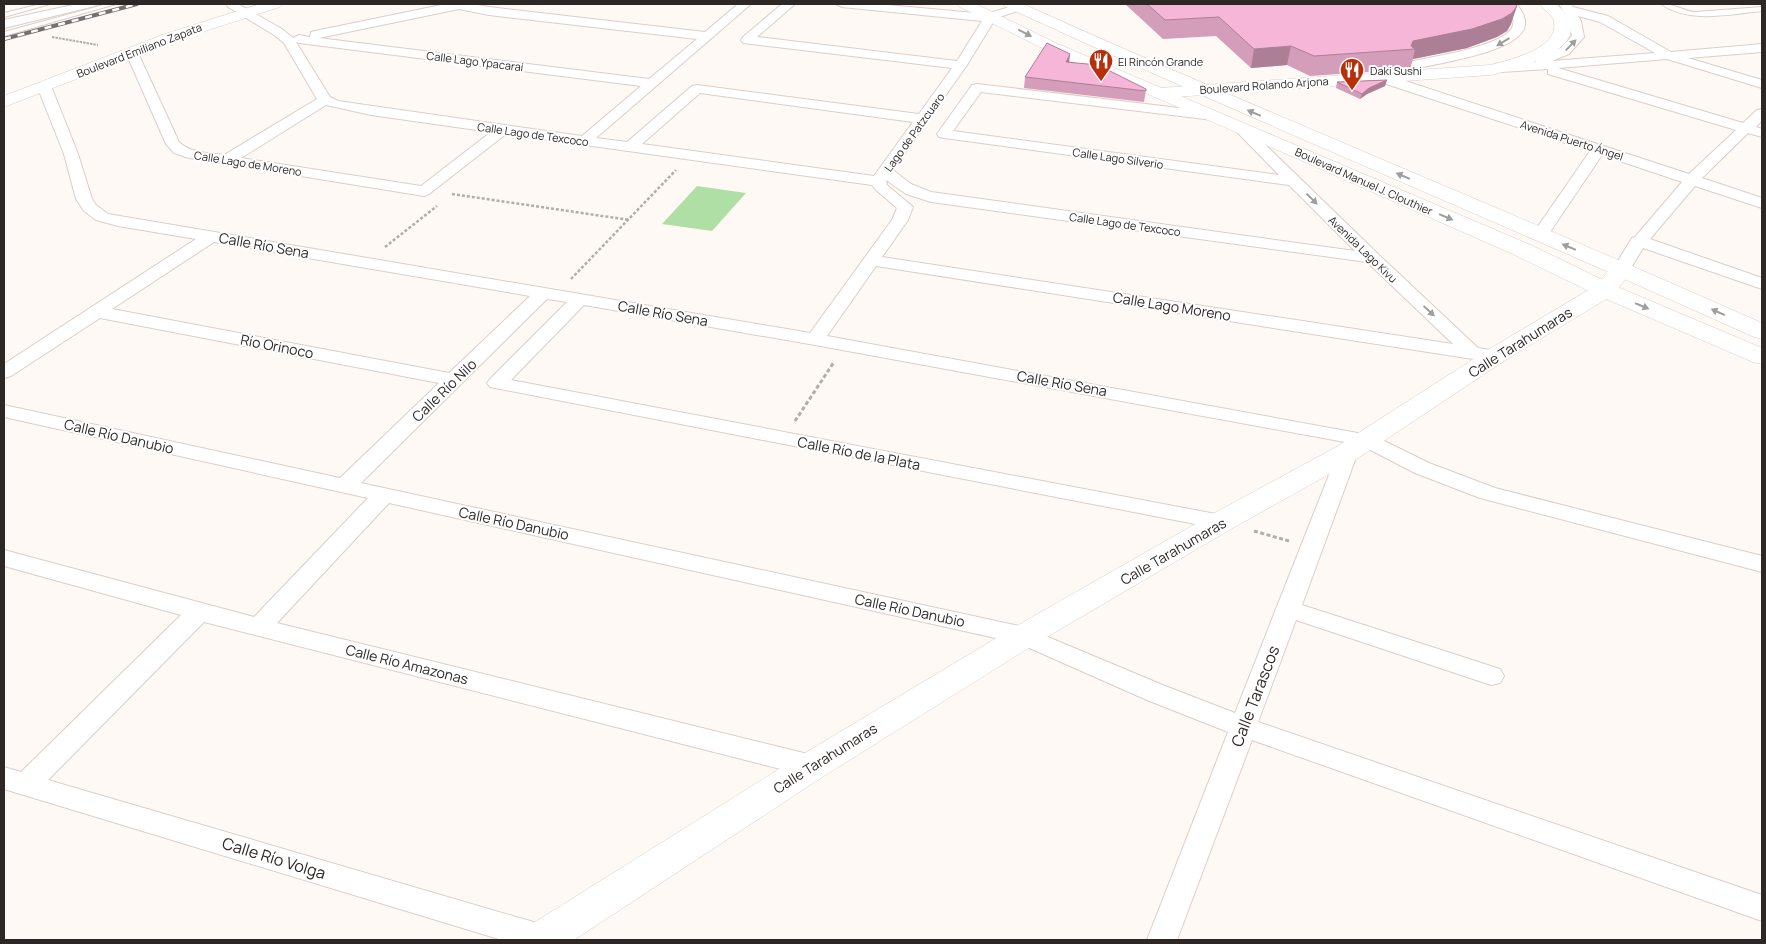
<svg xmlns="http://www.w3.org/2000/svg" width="1766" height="944" font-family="Manrope,sans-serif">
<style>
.green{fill:#b0dfa5}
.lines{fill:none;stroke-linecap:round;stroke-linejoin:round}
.lane-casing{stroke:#dccec7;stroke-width:2}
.street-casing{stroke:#dccec7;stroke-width:2}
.secondary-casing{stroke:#dccec7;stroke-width:1}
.primary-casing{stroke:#dccec7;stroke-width:1}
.path-far2{stroke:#b2acaa;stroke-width:2;stroke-dasharray:2.5 1;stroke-linecap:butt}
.path-far1{stroke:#b2acaa;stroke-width:2.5;stroke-dasharray:3 2;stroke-linecap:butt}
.path{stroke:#b2acaa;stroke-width:3;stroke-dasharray:4 2.5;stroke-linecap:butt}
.lane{fill:#fff;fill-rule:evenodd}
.street{fill:#fff;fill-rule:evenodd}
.secondary{fill:#fff;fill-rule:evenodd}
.primary{fill:#fff;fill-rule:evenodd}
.rail-casing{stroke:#756f6d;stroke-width:4}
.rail{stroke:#fff;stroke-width:2.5;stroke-dasharray:7;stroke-linecap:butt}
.wall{fill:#d49db9}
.shaded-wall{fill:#ac7f96}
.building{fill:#f6b6d7;stroke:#ac7f96}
.oneway{fill:#a09e9d}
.labels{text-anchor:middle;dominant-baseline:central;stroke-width:4;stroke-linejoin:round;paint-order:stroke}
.far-street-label{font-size:11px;fill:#2d2725;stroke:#fff}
.far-poi-label{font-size:11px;fill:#2d2725;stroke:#fff;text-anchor:start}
.street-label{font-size:14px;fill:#2d2725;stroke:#fff}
.near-street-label{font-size:16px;fill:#2d2725;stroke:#fff}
</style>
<rect width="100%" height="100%" fill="#fff9f6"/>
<!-- green -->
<path class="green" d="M697 186 746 193 712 231 662 224Z"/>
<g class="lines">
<defs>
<g id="lane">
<path d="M41 4H50L4 17V13Z"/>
<path d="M107 4H116L4 36V32Z"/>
<path d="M1661 4C1673 3 1683 11 1695 12L1762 7V11C1730 14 1689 24 1661 4Z"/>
</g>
<g id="street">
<path d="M77 4H97L95 6 4 28V20Z"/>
<path d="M227 4H238L282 29 293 38 299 35 310 37 311 32 315 31 446 4H472L489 7 705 32 738 4H751L596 138 627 142 692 86 697 85 919 114 952 68 743 43 741 40 743 37 782 4H795L757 37 957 61 982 21 842 7 836 4H877L986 14 1020 4 1025 7 1023 9 997 18 994 21 967 65 893 170 911 184 931 192 1355 251 1289 185 944 138 939 137 937 134 972 85 977 84 1213 112 1220 116 1218 119 1213 120 981 92 953 131 1279 175 1233 128 1235 125H1245L1378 254 1478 348 1502 352 1504 356 1502 360 1495 362 1473 359 876 266 827 336 1374 436 1429 463 1495 488 1762 556V572L1480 498 1415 473 1361 445 815 345 584 305 511 380 1221 515 1229 517 1232 522 1229 527 1221 529 490 387 487 383 490 379 567 302 547 299 361 483 1024 627 1165 686 1235 713 1338 452 1341 448 1348 446 1355 448 1358 452 1302 605 1500 669 1504 676 1500 683 1491 685 1296 620 1258 722 1762 895V921L1252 740 1177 940H1147L1228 732 1147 700 1018 643 389 503 277 623 812 755 822 758 826 766 822 774 812 777 204 622 48 780 547 926 558 930 562 940H502L4 789V767L21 772 181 615 4 566V550L254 617 368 498 4 417V405L340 478 439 383 100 318 11 376 4 378V364L196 239 118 226 96 220 84 211 76 199 64 154 37 86 39 83H49L51 86 78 154 92 199 96 205 108 214 810 333 892 220 897 208 876 190 872 185 506 134 429 194 424 196 189 158 174 153 166 144 126 53 128 50 132 49 138 53 179 142C190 153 210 153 224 155L317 99 284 43 274 35 228 7ZM459 9 489 15 697 39 649 79 319 38ZM296 42 299 43 641 86 582 136 338 101 330 97ZM700 93 913 122 874 176 642 144ZM326 105 371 115 491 132 421 186 241 158ZM886 180 906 194 931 202 1367 262 1453 344 882 257 908 220 913 207 887 185ZM214 242 530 296 449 373 112 309Z"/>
<path d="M1505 4H1517C1521 11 1526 16 1525 25 1522 52 1437 63 1414 69L1408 65 1409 62C1429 57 1509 46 1513 25 1515 17 1510 11 1505 4Z"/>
<path d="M1559 4H1571L1573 7 1608 16 1671 52 1762 44V52L1688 58 1762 80V88L1667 59 1558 68 1743 123 1757 110 1762 109V120L1756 127 1762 129V137L1748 133 1702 178 1762 198V208L1695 186 1650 239 1762 278V289L1643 248 1628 273 1622 274 1616 273 1613 269 1632 238 1635 237 1682 182 1602 155 1546 238H1534L1532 235 1590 151 1377 81 1375 78 1382 74 1387 75 1689 174 1736 130 1548 74V69L1485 73 1484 70 1490 66 1536 62V58L1561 48 1572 36 1569 21ZM1578 16 1600 22 1655 53 1552 61 1569 54 1584 37 1581 21Z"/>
</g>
<g id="secondary">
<path d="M1540 4H1556C1605 47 1520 68 1490 75L1160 98 1154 97 1151 93 1154 89 1160 88 1490 65C1509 60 1559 49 1554 22 1553 14 1543 10 1540 4Z"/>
<path d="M1622 262 1630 264 1633 269 1613 295 1504 361 1358 458 1231 529 1035 644 824 776 574 940H521L527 927 800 756 1013 628 1211 515 1338 446 1486 351 1597 285 1614 264Z"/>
</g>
<g id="primary">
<path d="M260 4H283L280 7 177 40 4 107V96L165 34Z"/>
<path d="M957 4H976L1058 44 1533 246 1613 285 1762 348V364L1753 362 1597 295 1517 256 1289 155 1046 50 960 7Z"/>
<path d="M1003 4H1023C1268 114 1517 214 1762 323V339L1754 337C1505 224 1253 121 1006 7Z"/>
</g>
</defs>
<!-- lane casing -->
<use href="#lane" class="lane-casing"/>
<!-- street casing -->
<use href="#street" class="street-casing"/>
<!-- secondary casing -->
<use href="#secondary" class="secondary-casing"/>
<!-- primary casing -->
<use href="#primary" class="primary-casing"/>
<!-- path-far2 -->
<path class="path-far2" d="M52 37 98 45"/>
<!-- path-far1 -->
<g class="path-far1">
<path d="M452 194 630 220"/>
<path d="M385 247 437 206"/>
<path d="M571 279 676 170"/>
</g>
<!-- path -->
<g class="path">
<path d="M795 421 834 362"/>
<path d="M1254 531 1289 541"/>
</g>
<!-- lane -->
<use href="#lane" class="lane"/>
<!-- street -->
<use href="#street" class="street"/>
<!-- secondary -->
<use href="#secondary" class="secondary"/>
<!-- primary -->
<use href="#primary" class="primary"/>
<defs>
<path id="rail" d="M4 39 137 4"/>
</defs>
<!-- rail casing -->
<use href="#rail" class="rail-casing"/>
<!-- rail -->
<use href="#rail" class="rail"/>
</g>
<!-- wall -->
<g class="wall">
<path d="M1125 4H1516L1511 24 1507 31 1497 37 1467 48 1413 59 1410 69 1310 76 1287 65 1251 68 1216 36 1163 39Z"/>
<path d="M1070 62 1146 89 1144 102 1024 88 1025 77Z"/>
<path d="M1387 80 1385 86 1367 94 1360 99 1336 88 1337 82Z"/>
</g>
<!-- shaded-wall -->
<g class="shaded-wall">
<path d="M1517 6 1511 24 1507 31 1497 37 1467 48 1413 59 1415 49 1410 50 1413 41Z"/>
<path d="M1291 46 1287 65 1251 68 1254 49Z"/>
<path d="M1070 54 1069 64 1066 62Z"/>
<path d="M1387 80 1385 86 1367 94 1360 99 1362 94 1369 88Z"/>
</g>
<!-- building -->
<g class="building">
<path d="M1147 4H1516L1517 6 1512 13 1502 19 1472 29 1413 41 1411 46 1415 49 1314 56 1291 46 1254 49 1219 17 1165 20Z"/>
<path d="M1047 43 1070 54 1066 62 1098 65 1146 89V91L1025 77Z"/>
<path d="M1387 80 1369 88 1362 94 1337 82Z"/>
</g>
<!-- one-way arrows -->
<defs><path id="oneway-solid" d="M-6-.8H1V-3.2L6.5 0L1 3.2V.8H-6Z" transform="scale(1.25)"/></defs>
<g class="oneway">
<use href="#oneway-solid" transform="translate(1025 33) rotate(27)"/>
<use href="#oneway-solid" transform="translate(1503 42) rotate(149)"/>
<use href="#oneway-solid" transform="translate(1571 45) rotate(-46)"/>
<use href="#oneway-solid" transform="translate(1254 113) rotate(-157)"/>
<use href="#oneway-solid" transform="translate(1403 176) rotate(-157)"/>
<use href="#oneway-solid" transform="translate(1312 199) rotate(44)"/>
<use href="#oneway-solid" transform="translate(1446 217) rotate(23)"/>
<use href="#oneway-solid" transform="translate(1569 247) rotate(-157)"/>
<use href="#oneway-solid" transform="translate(1642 306) rotate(23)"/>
<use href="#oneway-solid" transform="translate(1429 311) rotate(43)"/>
<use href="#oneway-solid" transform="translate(1718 312) rotate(-156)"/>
</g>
<!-- icons -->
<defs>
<symbol id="restaurant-pin" viewBox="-11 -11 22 30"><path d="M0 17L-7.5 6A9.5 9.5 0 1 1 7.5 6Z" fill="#b92f0a" stroke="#fff"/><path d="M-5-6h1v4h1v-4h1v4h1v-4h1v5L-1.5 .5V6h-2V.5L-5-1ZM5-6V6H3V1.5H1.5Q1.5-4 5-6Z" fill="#fff"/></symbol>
</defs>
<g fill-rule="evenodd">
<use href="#restaurant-pin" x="1087" y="47" width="28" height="38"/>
<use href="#restaurant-pin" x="1338" y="56" width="28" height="38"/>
</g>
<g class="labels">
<!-- far-street labels -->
<g class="far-street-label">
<text transform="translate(139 50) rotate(-21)">Boulevard Emiliano Zapata</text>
<text transform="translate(475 61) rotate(7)">Calle Lago Ypacaraí</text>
<text transform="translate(1264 85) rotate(-4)">Boulevard Rolando Arjona</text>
<text transform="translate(914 132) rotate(-54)">Lago de Patzcuaro</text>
<text transform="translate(533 134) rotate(8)">Calle Lago de Texcoco</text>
<text transform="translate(1572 140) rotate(18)">Avenida Puerto Ángel</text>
<text transform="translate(1118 158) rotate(8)">Calle Lago Silverio</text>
<text transform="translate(248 163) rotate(9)">Calle Lago de Moreno</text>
<text transform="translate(1364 181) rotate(24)">Boulevard Manuel J. Clouthier</text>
<text transform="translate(1125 224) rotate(8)">Calle Lago de Texcoco</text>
<text transform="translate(1363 249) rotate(44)">Avenida Lago Kivu</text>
</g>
<!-- far-poi labels -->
<g class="far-poi-label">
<text x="1118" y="61">El Rincón Grande</text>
<text x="1370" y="70">Daki Sushi</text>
</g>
<!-- street labels -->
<g class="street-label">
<text transform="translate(264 245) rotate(10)">Calle Río Sena</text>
<text transform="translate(1172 306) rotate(9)">Calle Lago Moreno</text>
<text transform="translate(663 313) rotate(10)">Calle Río Sena</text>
<text transform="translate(1520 342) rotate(-32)">Calle Tarahumaras</text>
<text transform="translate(277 346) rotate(11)">Río Orinoco</text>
<text transform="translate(1062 383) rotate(10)">Calle Río Sena</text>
<text transform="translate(444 390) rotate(-44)">Calle Río Nilo</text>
<text transform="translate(119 436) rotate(13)">Calle Río Danubio</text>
<text transform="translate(859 453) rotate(11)">Calle Río de la Plata</text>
<text transform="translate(514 523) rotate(12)">Calle Río Danubio</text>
<text transform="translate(1173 551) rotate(-30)">Calle Tarahumaras</text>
<text transform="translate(910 610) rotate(12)">Calle Río Danubio</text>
<text transform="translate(407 664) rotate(14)">Calle Río Amazonas</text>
<text transform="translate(825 758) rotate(-32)">Calle Tarahumaras</text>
</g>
<!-- near-street labels -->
<g class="near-street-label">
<text transform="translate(1255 696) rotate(-69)">Calle Tarascos</text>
<text transform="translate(274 858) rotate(17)">Calle Río Volga</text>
</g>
</g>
<!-- border -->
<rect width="1766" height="944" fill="none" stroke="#2d2725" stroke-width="10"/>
</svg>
